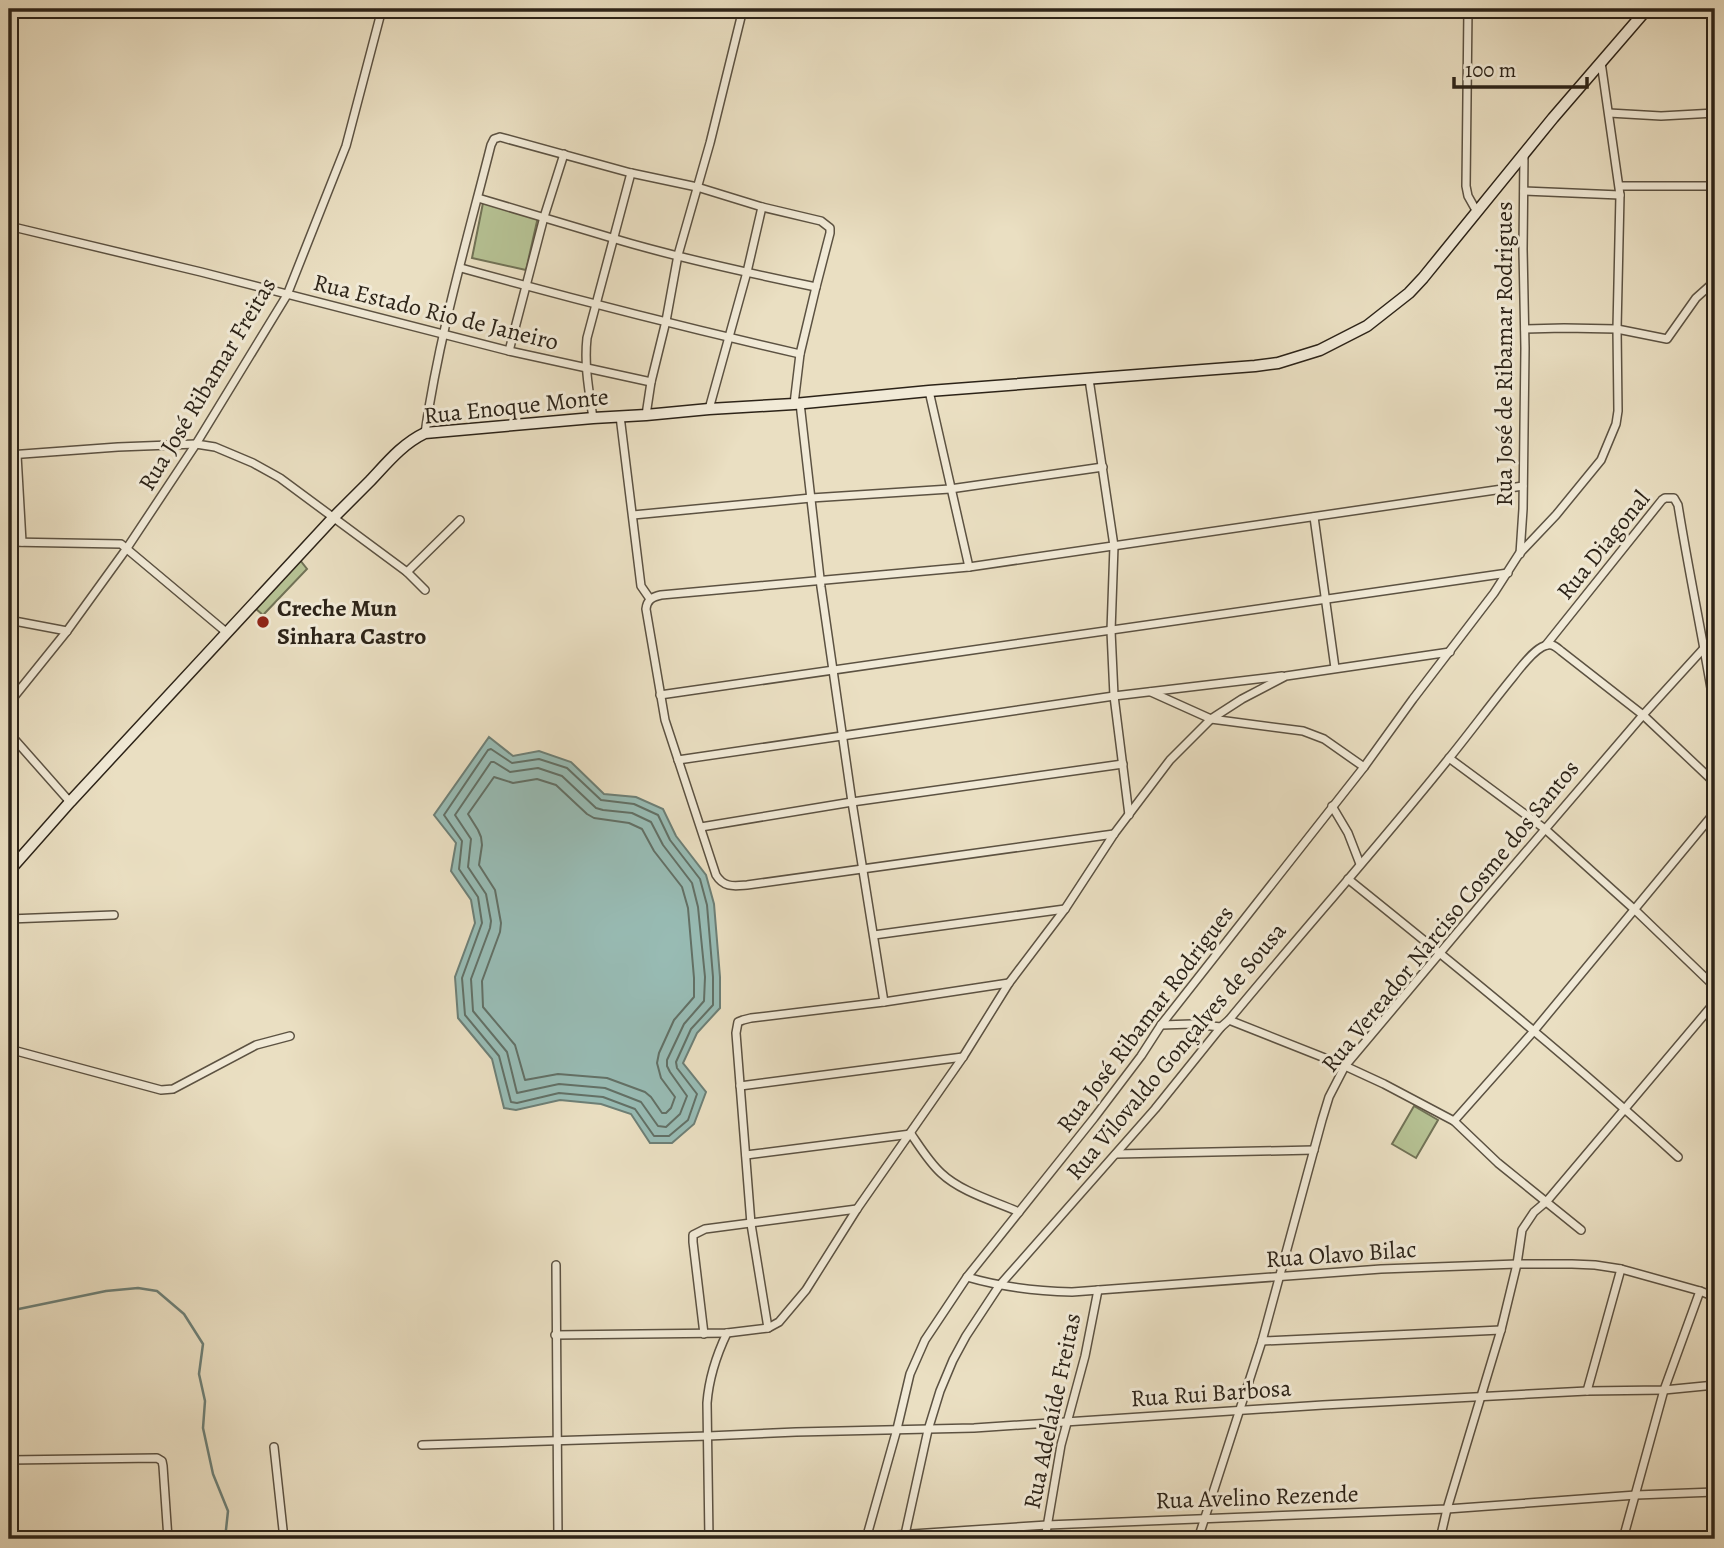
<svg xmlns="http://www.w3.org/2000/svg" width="1724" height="1548" font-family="Alegreya,serif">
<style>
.green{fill:#b6c294;stroke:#717256;stroke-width:2}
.water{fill:#98bcb5;stroke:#6d7f76;stroke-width:2}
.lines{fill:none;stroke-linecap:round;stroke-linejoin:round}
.shore{stroke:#627066;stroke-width:2}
.stream{stroke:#6d7f76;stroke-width:2.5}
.street-casing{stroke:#5c5242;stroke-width:10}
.secondary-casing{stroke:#2c2318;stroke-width:13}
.street{stroke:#f1ead7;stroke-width:7}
.secondary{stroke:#f1ead7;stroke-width:10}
.poi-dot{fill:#8f2418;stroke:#f1ead7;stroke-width:2.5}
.labels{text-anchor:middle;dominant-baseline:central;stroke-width:6;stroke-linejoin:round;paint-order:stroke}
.street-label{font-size:24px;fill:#2c2318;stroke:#f1ead7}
.poi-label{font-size:24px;font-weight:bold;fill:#2c2318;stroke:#f1ead7;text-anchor:start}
</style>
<rect width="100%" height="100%" fill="#eadfc2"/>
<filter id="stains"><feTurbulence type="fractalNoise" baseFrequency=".00286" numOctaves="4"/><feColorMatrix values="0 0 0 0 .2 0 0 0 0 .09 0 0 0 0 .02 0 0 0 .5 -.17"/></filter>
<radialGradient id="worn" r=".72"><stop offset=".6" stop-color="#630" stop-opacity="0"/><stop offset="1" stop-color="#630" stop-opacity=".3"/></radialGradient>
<!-- green -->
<g class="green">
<path d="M483 203 538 217 526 270 472 258Z"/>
<path d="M300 560 307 569 263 615 256 609Z"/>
<path d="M1414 1106 1438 1120 1416 1158 1392 1144Z"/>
</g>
<!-- water -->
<path class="water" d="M489 737 513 756 539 751 571 762 604 794 636 797 663 809 676 836 706 875 714 904 720 977V1008L697 1033 683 1063 706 1092 694 1124 672 1143H650L631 1114 601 1104 560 1100 516 1110 504 1108 492 1059 458 1018 455 977 475 923 471 900 451 871 456 843 434 815Z"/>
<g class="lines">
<!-- shore -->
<g class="shore">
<path d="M491 749 512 763 539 759 567 768 601 800 634 804 658 815 670 840 700 879 707 905 713 977V1005L691 1029 676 1062 677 1068 697 1094 688 1120 669 1136H654L635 1109 603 1097 559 1093 517 1103 511 1102 499 1056 465 1015 462 978 482 923 478 897 459 869 462 841 444 815 488 750Z"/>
<path d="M491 762H494L510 772 538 768 562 776 596 808 603 810 632 813 651 822 663 845 692 883 698 907 705 977 704 1001 684 1024 667 1060V1066L670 1072 687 1096 680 1114 666 1127 658 1126 641 1102 605 1088 559 1084 517 1093 507 1052 473 1011 471 979 490 928 491 921 486 894 468 867 471 839 455 815Z"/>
<path d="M494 777 513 783 537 779 556 785 587 814 594 818 629 823 642 829 654 851 682 887 688 908 694 978V997L674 1020 659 1053 657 1063 661 1078 675 1097 671 1108 666 1113H662L651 1097 645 1092 607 1078 558 1074 525 1080 515 1045 483 1007 482 981 500 932 501 923 495 890 479 865 482 845 481 837 478 830 468 814Z"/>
</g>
<!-- stream -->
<path class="stream" d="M9 1311 106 1291 138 1288 157 1291 184 1314 203 1344 199 1374 205 1401 203 1428 213 1474 228 1511 225 1539"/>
<defs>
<g id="street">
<path d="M1468 9 1466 186 1468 196 1477 212"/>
<path d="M1609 113 1661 116 1715 113"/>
<path d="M1620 186H1715"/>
<path d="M1524 191 1620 195"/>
<path d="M478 198C523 211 567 225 612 238 678 258 748 273 816 287"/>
<path d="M9 226 201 272 509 351 651 382"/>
<path d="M461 268C573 299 687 328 800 354"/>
<path d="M1525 329 1564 328 1617 329 1667 339 1696 298 1715 281"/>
<path d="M509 351 544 217 564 154"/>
<path d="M1089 379 1114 546 1111 631 1114 696 1129 815"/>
<path d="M929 391 969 567"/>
<path d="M800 403 821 587 852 802 884 1002"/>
<path d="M709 409 747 272 762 207"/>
<path d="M646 415 651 382 666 321 678 255 710 143 743 9"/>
<path d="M620 416 641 586 650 599"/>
<path d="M593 418C589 391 584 365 587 338L631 173"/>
<path d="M425 433C439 335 467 240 491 145L494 139 500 137 631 173 697 187 762 207 821 221 830 228V233L816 287 800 354 794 404"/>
<path d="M9 455 118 447 196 444 215 447 253 463 280 478 407 572 425 590"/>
<path d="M17 455 22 542"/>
<path d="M633 515 811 498 950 489 1103 467"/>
<path d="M1314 517 1335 668"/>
<path d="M9 542 121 544 226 632"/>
<path d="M1520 554 1523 509 1525 348 1523 249 1524 154"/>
<path d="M407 572 460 520"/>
<path d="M9 620 67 631"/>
<path d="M1546 645 1662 500 1665 498H1674L1678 505C1689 574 1704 643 1715 712"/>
<path d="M1151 692 1211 719 1303 731 1324 739 1364 767"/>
<path d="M660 695 1508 573"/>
<path d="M9 703 67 631 127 548 196 444 287 295 346 146 382 9"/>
<path d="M9 733 70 802"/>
<path d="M1449 758 1545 829 1635 910 1715 987"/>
<path d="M678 760 1114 696 1282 676"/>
<path d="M1332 806 1348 833 1360 864"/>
<path d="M701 827 852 802 1123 764"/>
<path d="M1114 834 747 885C734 886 724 888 716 875L665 720 646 609C647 600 652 597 661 595L969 567 1523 486"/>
<path d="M1348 879C1460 969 1572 1060 1678 1157"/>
<path d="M9 919 114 915"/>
<path d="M874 935 1065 909"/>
<path d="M1229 1020 1345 1066 1384 1084 1454 1121 1498 1163 1581 1230"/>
<path d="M1161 1025 1192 1024 1221 1027"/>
<path d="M9 1049 161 1090 173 1089 256 1045 290 1036"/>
<path d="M740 1086 963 1057"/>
<path d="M1454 1121 1533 1032 1715 812"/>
<path d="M911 1134C920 1147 929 1162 941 1173 961 1192 994 1201 1019 1212"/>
<path d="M1116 1154 1314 1150"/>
<path d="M746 1155 911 1134"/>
<path d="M556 1265 558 1539"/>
<path d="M967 1277C1001 1287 1036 1291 1072 1292L1381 1269 1517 1264H1572L1595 1265 1621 1269 1700 1291 1715 1297"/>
<path d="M768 1328 751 1224 736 1033 738 1022 743 1020 751 1018 884 1002 1009 983"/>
<path d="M704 1334 693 1242V1235L705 1229 857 1209"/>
<path d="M555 1335 727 1333 768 1328 779 1322 806 1290 857 1209 963 1057 1009 983 1065 909 1114 834 1170 760 1211 719 1242 699 1286 676 1450 652"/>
<path d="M1262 1341 1501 1330"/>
<path d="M1587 1391 1621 1269"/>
<path d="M422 1445 708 1436 796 1432 974 1428 1323 1405 1587 1391 1664 1390 1715 1385"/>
<path d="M274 1447 284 1539"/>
<path d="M9 1460 157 1458 162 1461 163 1466 168 1539"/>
<path d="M709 1539 707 1403C709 1377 716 1356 727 1333"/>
<path d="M800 1539 867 1537 1047 1525 1447 1509 1636 1495 1715 1492"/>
<path d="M866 1539 897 1429 910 1374 925 1340 967 1277 1094 1118 1141 1056 1161 1025 1364 767 1413 699 1494 593 1519 554 1556 515 1601 460 1616 424 1618 411 1617 329 1620 195 1601 62"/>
<path d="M904 1539 928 1430 940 1391 953 1360 966 1336 999 1286 1155 1109 1221 1027 1229 1020C1301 933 1376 849 1446 762 1469 734 1490 705 1513 677 1521 667 1531 653 1542 647 1551 642 1555 646 1561 651L1643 715 1715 783"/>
<path d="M1045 1539 1061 1445 1085 1356 1098 1290"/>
<path d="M1198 1539 1262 1341 1322 1120 1329 1097 1345 1066 1487 897 1643 715 1715 636"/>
<path d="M1440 1539 1447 1509 1501 1330 1517 1264 1522 1230 1534 1212 1547 1201 1715 1002"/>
<path d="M1623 1539 1664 1390 1700 1291"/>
</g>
<path id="secondary" d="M9 871 70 802 334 517C346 505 358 493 370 481 387 463 402 444 425 433L593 418 646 415 709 409 794 404 929 391 1255 366 1278 363 1320 350 1367 326 1409 293 1423 278 1553 118 1647 9"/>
</defs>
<!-- street casing -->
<use href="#street" class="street-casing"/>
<!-- secondary casing -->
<use href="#secondary" class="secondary-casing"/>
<!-- street -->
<use href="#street" class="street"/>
<!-- secondary -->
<use href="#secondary" class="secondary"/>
</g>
<!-- markers -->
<circle class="poi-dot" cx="263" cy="622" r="7"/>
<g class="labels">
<!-- street labels -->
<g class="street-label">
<text transform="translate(436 312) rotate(14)">Rua Estado Rio de Janeiro</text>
<text transform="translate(1504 354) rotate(-90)">Rua José de Ribamar Rodrigues</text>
<text transform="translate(207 384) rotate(-59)">Rua José Ribamar Freitas</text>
<text transform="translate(516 406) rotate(-6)">Rua Enoque Monte</text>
<text transform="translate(1603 545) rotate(-51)">Rua Diagonal</text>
<text transform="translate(1450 916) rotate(-51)">Rua Vereador Narciso Cosme dos Santos</text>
<text transform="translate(1145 1019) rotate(-53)">Rua José Ribamar Rodrigues</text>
<text transform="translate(1176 1051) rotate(-50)">Rua Vilovaldo Gonçalves de Sousa</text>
<text transform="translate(1341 1254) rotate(-4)">Rua Olavo Bilac</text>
<text transform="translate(1211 1393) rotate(-4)">Rua Rui Barbosa</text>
<text transform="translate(1052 1411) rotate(-78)">Rua Adelaíde Freitas</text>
<text transform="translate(1257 1497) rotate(-2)">Rua Avelino Rezende</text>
</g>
<!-- poi labels -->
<g class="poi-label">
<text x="277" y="608">Creche Mun<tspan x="277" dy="28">Sinhara Castro</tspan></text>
</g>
</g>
<!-- margin -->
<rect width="1724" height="1548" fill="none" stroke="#eadfc2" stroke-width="35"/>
<rect x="10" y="10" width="1703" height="1527" fill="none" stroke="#2c2318" stroke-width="3.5"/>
<rect x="18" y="18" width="1689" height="1513" fill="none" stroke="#2c2318" stroke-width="2"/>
<!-- scale -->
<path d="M1454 77v10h133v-10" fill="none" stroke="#2c2318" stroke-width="3.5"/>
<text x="1465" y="77" font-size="21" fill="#2c2318" stroke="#f1ead7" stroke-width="5" paint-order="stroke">100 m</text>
<rect width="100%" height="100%" filter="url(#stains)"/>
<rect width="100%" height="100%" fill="url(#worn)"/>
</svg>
